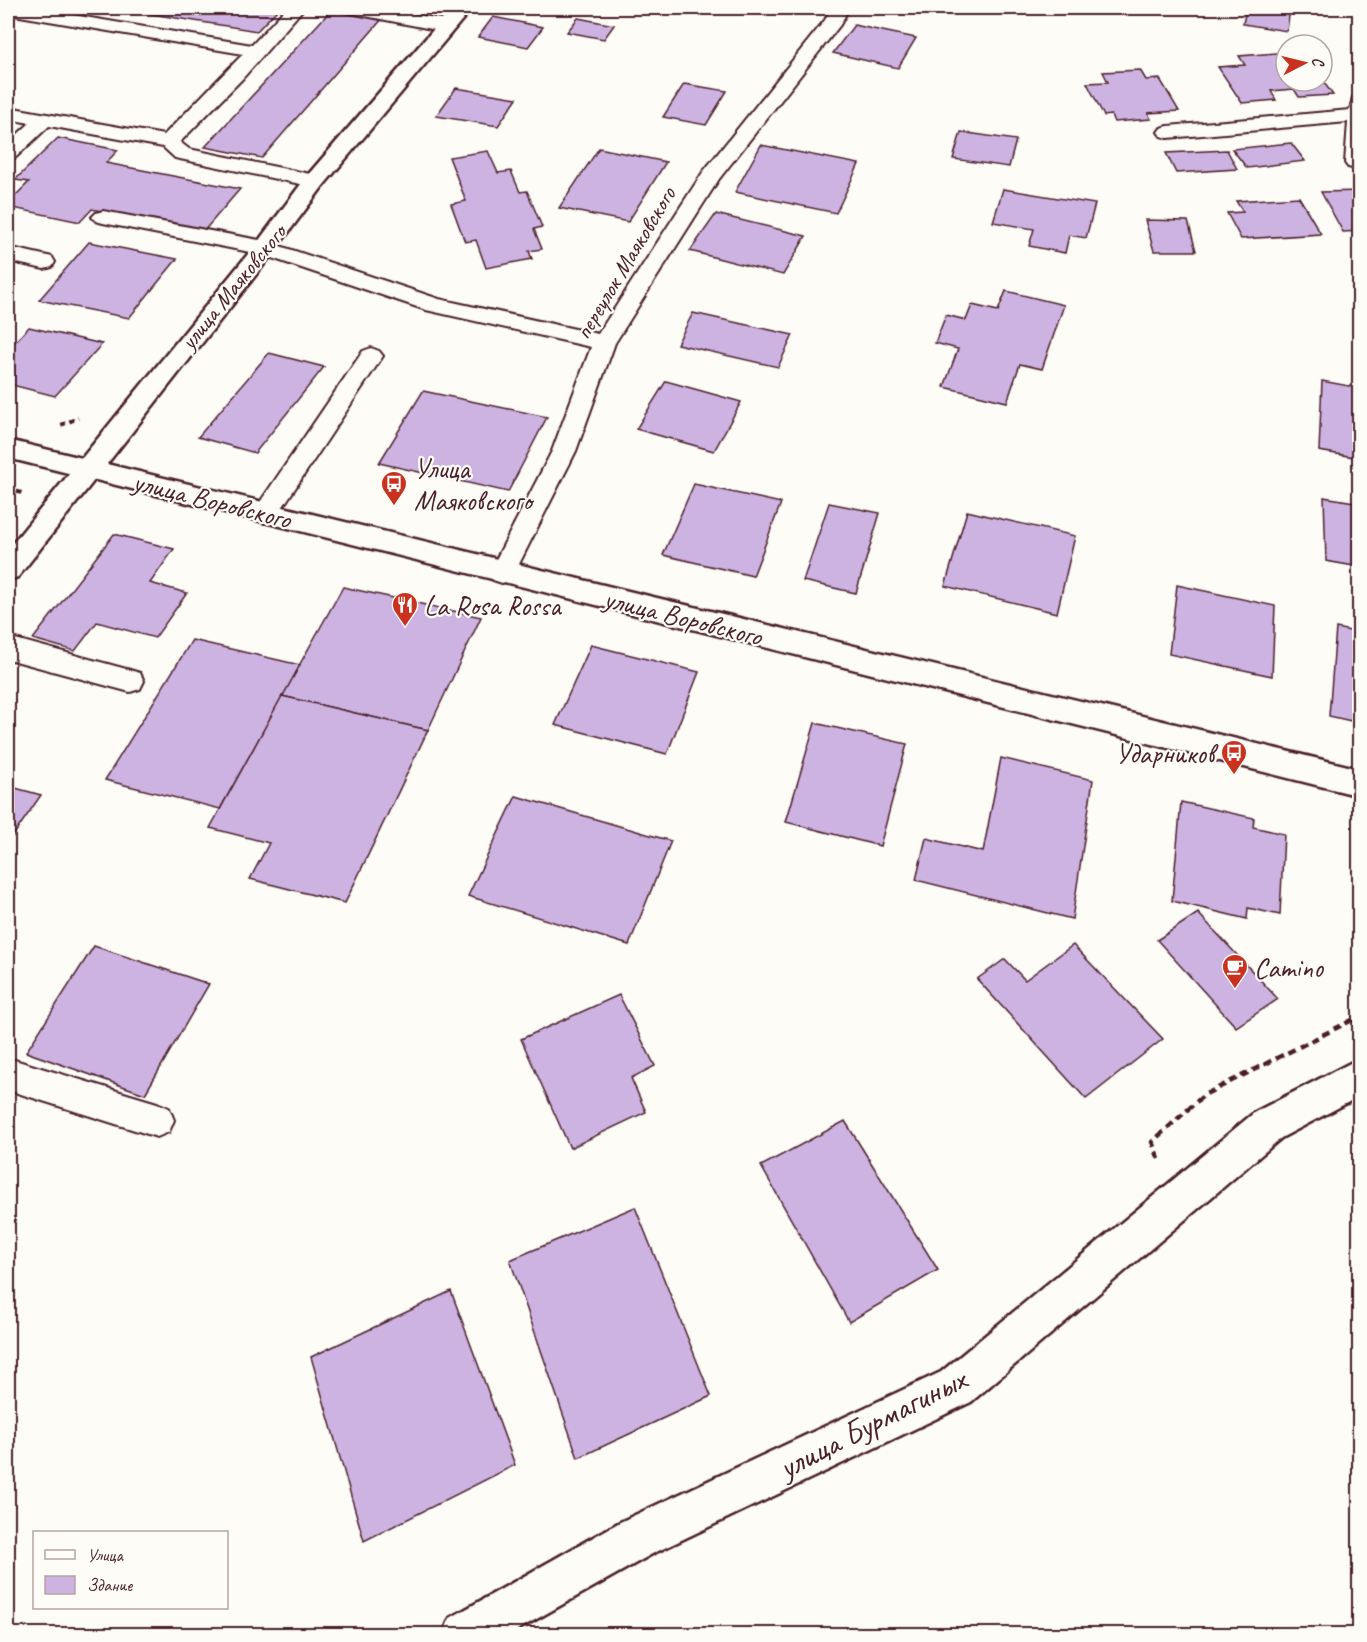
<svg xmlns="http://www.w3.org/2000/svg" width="1367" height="1642" font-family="Caveat,sans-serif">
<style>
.building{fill:#cdb3e1;stroke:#4a1f2b;stroke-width:1.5}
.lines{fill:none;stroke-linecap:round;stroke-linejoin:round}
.service-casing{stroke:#4a1f2b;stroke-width:4}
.minor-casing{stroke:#4a1f2b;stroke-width:5}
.tertiary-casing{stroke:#4a1f2b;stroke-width:5}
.path-far1{stroke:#4a1f2b;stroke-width:4;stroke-dasharray:5 4;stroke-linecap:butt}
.path{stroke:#4a1f2b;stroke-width:4.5;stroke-dasharray:8 5;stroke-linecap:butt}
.service{fill:#fdfcf7;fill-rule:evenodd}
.minor{fill:#fdfcf7;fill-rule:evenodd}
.tertiary{fill:#fdfcf7;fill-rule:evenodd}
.labels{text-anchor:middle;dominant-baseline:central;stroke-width:4.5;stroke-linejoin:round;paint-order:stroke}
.far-street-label{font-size:24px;fill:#4a1f2b;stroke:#fdfcf7}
.poi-label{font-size:28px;fill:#4a1f2b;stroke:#fdfcf7;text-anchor:start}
.street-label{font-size:28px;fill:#4a1f2b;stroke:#fdfcf7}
.near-street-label{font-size:33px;fill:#4a1f2b;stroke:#fdfcf7}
</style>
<rect width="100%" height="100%" fill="#fdfcf7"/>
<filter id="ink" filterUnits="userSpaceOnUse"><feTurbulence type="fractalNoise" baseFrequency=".0167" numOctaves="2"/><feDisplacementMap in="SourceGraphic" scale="12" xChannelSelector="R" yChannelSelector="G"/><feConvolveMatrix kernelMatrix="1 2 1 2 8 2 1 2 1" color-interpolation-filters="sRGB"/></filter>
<g filter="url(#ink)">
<!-- building -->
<g class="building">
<path d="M114 8H279L257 31Z"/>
<path d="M1246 8H1290L1287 31 1243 24Z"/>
<path d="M332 9 383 18 262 158 205 147Z"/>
<path d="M493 17 543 27 528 47 478 37Z"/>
<path d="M578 18 614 25 604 39 567 32Z"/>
<path d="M854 25 916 38 898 68 833 53Z"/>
<path d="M1277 53 1282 61 1286 60V81L1322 80 1333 95 1299 97 1294 89 1271 91 1276 100 1242 103 1218 67 1245 65 1239 56Z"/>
<path d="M1140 70 1146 80 1160 79 1179 111 1148 113 1151 119 1114 122 1111 115 1104 116 1087 83 1108 82 1103 72Z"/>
<path d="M684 84 727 91 706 125 663 117Z"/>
<path d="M456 88 517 98 498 126 436 116Z"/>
<path d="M961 132 1016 140 1009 167 953 159Z"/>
<path d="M58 138 118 150 106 163 240 189 203 232 92 209 80 222 8 207V203L29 182 15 180Z"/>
<path d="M1291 143 1305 161 1247 168 1232 149Z"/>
<path d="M761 145 859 164 836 213 735 192Z"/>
<path d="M599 148 666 162 628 222 559 208Z"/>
<path d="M1227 150 1237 169 1176 173 1166 153Z"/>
<path d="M488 151 498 173 511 171 520 192 527 191 542 227 534 229 542 249 529 251 532 259 486 268 476 240 465 242 451 204 466 201 449 157Z"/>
<path d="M1003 189 1095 204 1086 238 1069 235 1065 253 1029 246 1034 229 993 222Z"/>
<path d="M1360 191V231L1343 232 1321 192Z"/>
<path d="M1299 197 1321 234 1241 239 1227 213 1243 212 1236 201Z"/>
<path d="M716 214 806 236 783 275 690 251Z"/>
<path d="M1145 220 1188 221 1196 251H1154Z"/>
<path d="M89 242 177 259 129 318 39 300Z"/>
<path d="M1006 291 1064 305 1042 369 1020 364 1007 402 944 387 958 349 935 343 946 315 966 320 972 305 998 311Z"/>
<path d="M693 313 793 335 778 367 677 344Z"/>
<path d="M29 327 102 344 55 396 8 384V349Z"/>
<path d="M269 353 324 367 255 453 198 437Z"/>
<path d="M666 381 741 402 714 451 636 429Z"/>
<path d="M1322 381 1360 388V458L1319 451Z"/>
<path d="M423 391 547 417 508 492 379 463Z"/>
<path d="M694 484 781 503 753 576 663 555Z"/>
<path d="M1324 497 1360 503V567L1326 561Z"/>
<path d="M829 503 880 513 856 593 803 581Z"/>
<path d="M967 511 1075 536 1057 613 945 586Z"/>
<path d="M114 534 174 549 150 583 187 593 155 638 97 622 75 651 33 639Z"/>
<path d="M1177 585 1275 606 1272 676 1169 654Z"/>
<path d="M343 587 481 617 428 730 282 696Z"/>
<path d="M1336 628 1360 633V723L1329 716Z"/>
<path d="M192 640 300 665 220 809 105 780Z"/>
<path d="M591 645 699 672 667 754 555 725Z"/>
<path d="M282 696 428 730 345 903 250 879 269 843 210 828Z"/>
<path d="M815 723 907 744 880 846 786 822Z"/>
<path d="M1001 758 1093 780 1072 919 916 880 926 838 983 852Z"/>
<path d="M8 786 41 795 8 843Z"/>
<path d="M516 796 671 841 629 945 468 896Z"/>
<path d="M1181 802 1254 818 1253 827 1284 834 1280 915 1248 908 1247 919 1172 901Z"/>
<path d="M1198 913 1278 999 1236 1027 1157 940Z"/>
<path d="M1073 945 1163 1039 1086 1099 977 979 1005 959 1025 980Z"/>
<path d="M94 946 209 984 145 1094 26 1052Z"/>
<path d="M619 995 655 1066 631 1078 646 1112 570 1148 521 1039Z"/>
<path d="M845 1121 938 1270 849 1322 761 1166Z"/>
<path d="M635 1207 711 1396 578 1458 510 1260Z"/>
<path d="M451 1291 515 1465 364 1541 311 1357Z"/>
</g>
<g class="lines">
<defs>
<g id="service">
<path d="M8 8H31L252 45 286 8H304L243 78 180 142 189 149 315 175 322 177 325 181 322 185 315 187 175 158 163 147 49 126 15 158 8 160V143L30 123 8 119V107L164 135 243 54 8 14Z"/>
<path d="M341 8H377L447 20 453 22 456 26 453 30 447 32 350 13 344 12Z"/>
<path d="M831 8H849L840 25 719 179 615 343 576 451 511 580 502 583 493 580 489 573 552 451 591 347 426 310 260 254 103 223 96 221 92 217 96 213 103 211 265 241 439 299 598 334 703 172 825 20Z"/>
<path d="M1360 95V170L1348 167 1345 163 1348 122 1168 138 1161 136 1158 132 1161 128 1168 126 1350 110 1353 97Z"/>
<path d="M8 247 52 257 55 262 52 267 44 269 8 261Z"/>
<path d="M371 348 379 351 383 356 274 520 265 523 256 520 252 514 256 508 363 351Z"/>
<path d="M8 637 130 670 140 673 144 681 140 689 130 692 8 659Z"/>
<path d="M8 1058 157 1103 169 1108 174 1120 169 1132 157 1137 8 1090Z"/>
</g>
<g id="minor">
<path d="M452 8H472L323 186 273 253 18 577 8 580V549L257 243 307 176Z"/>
<path d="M1360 1058V1096L1281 1138 971 1402 652 1554 510 1634H443L450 1618 620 1522 941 1372 1255 1112Z"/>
</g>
<path id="tertiary" d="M8 440 1360 769V796L8 458Z"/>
</defs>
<!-- service casing -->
<use href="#service" class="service-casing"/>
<!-- minor casing -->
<use href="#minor" class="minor-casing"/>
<!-- tertiary casing -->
<use href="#tertiary" class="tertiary-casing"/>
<!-- path-far1 -->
<g class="path-far1">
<path d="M61 425 78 418"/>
<path d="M8 489 22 493"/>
</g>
<!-- path -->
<g class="path">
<path d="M1159 1159 1152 1142 1204 1095 1360 1016"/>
<path d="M1360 1410 1356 1435 1360 1445"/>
</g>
<!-- service -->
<use href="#service" class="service"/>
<!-- minor -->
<use href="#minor" class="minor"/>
<!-- tertiary -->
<use href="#tertiary" class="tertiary"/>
</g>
</g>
<!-- icons -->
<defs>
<symbol id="bus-pin" viewBox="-11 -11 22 30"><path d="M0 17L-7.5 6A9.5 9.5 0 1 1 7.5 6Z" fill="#c8321e" stroke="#fdfcf7"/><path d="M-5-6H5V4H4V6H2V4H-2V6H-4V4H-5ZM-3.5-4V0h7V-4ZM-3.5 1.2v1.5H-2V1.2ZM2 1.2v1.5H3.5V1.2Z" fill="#fff"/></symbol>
<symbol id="restaurant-pin" viewBox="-11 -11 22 30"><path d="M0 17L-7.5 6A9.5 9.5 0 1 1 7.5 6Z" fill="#c8321e" stroke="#fdfcf7"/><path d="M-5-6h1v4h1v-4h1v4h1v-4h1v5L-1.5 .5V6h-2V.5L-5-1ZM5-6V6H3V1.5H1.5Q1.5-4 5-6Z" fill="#fff"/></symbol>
<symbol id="cafe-pin" viewBox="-11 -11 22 30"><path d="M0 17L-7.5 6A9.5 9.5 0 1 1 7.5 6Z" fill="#c8321e" stroke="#fdfcf7"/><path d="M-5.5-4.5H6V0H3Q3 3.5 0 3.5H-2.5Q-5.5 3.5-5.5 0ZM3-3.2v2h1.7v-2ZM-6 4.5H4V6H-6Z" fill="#fff"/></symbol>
</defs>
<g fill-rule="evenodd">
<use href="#bus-pin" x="379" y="469" width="30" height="40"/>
<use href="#restaurant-pin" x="390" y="590" width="30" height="40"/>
<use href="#bus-pin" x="1219" y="738" width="30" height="40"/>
<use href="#cafe-pin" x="1220" y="952" width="30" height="40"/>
</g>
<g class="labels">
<!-- far-street labels -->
<g class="far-street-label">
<text transform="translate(625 263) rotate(-59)">переулок Маяковского</text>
<text transform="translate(233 287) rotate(-51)">улица Маяковского</text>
</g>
<!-- poi labels -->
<g class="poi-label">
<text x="414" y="468">Улица<tspan x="414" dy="32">Маяковского</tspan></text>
<text x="424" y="605">La Rosa Rossa</text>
<text x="1214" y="753" text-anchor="end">Ударников</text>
<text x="1254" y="967">Camino</text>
</g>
<!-- street labels -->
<g class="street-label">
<text transform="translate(212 500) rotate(14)">улица Воровского</text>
<text transform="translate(683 617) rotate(14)">улица Воровского</text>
</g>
<!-- near-street labels -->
<g class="near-street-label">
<text transform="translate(872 1423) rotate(-27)">улица Бурмагиных</text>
</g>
</g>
<!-- margin -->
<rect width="1367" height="1642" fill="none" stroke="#fdfcf7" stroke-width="30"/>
<rect x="15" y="15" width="1337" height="1612" fill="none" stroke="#4a1f2b" stroke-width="2" filter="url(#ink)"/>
<!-- legend -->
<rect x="33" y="1531" width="195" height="78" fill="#fdfcf7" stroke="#b5a4a5" stroke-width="1.5"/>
<rect x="45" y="1550" width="30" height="9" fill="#fdfcf7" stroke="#b5a4a5" stroke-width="1.5"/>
<text x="87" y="1561" font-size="18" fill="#4a1f2b">Улица</text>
<rect x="45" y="1576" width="30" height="18" fill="#cdb3e1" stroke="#b5a4a5" stroke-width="1.5"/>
<text x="87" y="1591" font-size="18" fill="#4a1f2b">Здание</text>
<!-- north arrow -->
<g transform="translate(1304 63) rotate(83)"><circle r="28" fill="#fdfcf7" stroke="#b5a4a5" stroke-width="1.5"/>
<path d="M0-4.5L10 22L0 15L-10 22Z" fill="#c8321e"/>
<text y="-9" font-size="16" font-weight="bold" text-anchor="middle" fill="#4a1f2b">С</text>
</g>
</svg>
